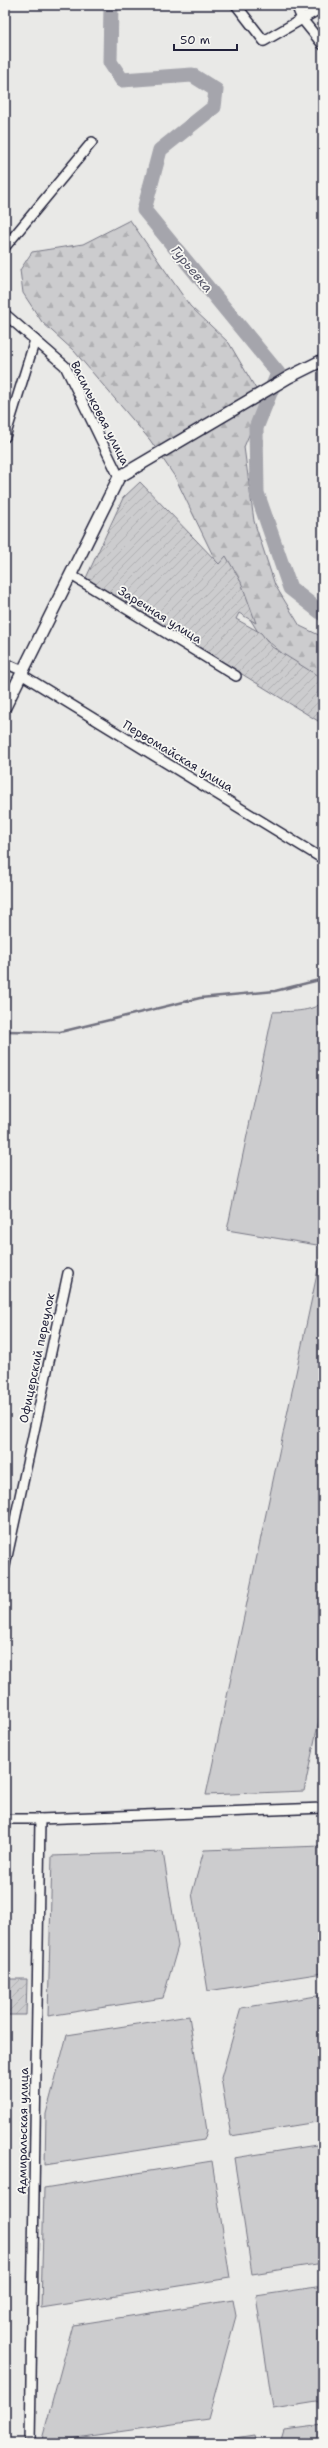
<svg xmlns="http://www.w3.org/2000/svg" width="328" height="2448" font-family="'Shantell Sans',sans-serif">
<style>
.grass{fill:#ccccce;stroke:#777784}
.forest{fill:url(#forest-firs);stroke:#777784}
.garden{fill:url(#garden-furrows);stroke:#777784}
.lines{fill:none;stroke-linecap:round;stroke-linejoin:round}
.stream{stroke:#71717f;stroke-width:2.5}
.river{stroke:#a5a5ac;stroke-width:15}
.minor-casing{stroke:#22223b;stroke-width:12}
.tertiary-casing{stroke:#22223b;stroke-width:14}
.minor{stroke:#f6f6f2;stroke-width:9}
.tertiary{stroke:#f6f6f2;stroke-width:11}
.labels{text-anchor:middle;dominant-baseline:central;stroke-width:3.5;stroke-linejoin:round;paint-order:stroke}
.street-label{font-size:12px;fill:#22223b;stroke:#f6f6f2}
.water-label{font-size:13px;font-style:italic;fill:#565668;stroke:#f6f6f2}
</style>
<defs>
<pattern id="forest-firs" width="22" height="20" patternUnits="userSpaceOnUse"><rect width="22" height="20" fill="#ccccce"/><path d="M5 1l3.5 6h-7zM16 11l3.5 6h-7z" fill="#afafb2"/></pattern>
<pattern id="garden-furrows" width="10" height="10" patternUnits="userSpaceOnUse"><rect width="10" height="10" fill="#ccccce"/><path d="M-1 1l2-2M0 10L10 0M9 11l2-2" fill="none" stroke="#afafb2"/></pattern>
</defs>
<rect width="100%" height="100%" fill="#e9e9e7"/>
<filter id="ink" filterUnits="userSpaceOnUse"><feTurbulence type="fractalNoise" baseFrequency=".025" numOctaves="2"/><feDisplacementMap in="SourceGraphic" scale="8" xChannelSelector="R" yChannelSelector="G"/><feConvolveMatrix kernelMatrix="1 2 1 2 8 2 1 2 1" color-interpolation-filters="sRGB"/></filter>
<g filter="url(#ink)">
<!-- grass -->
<g class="grass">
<path d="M323 1001V1701L304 1791 206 1795 323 1246 227 1230 273 1012C288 1011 313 1013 323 1001Z"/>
<path d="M323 1846V1973L208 1991 192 1893 204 1850Z"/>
<path d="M163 1852 178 1946 163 1998 48 2016 52 1856Z"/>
<path d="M323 1995V2121L231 2136 221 2078 241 2008Z"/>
<path d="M189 2016 207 2131 204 2140 45 2165 46 2114 67 2035Z"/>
<path d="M323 2144V2263L252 2274 234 2158Z"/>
<path d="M212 2161 230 2278 41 2308 44 2188Z"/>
<path d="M323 2286V2401L273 2409 256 2296Z"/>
<path d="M233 2300 236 2316 208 2419 41 2443 73 2325Z"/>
<path d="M323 2425V2443H280L284 2430Z"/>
<path d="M254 2435 256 2443H198H201Z"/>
</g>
<!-- forest -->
<path class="forest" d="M130 220 190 306 229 343 263 401 244 447 254 521 275 585 300 626 323 637V685L312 680 258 632 220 570 175 477 150 440 74 351 42 322 23 293 20 270 32 252 83 244Z"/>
<!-- garden -->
<g class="garden">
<path d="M140 482 219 564 226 556 241 582 256 623 239 613 236 619 261 633 272 647 323 679V724L86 578 123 498Z"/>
<path d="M5 1979H27L26 2015H5Z"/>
</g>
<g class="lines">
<!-- stream -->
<path class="stream" d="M5 1031 60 1032 200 998 275 991 323 979"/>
<!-- river -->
<path class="river" d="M111 5 110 62 122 80 192 75 216 90 214 107 160 150 144 210 278 373 256 428 257 493 290 588 323 614"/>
<defs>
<g id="minor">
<path d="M236 5 264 41 323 7"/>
<path d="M296 5 302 19 323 45"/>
<path d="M5 247 92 142"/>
<path d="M5 314 65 366 119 477"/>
<path d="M5 437 35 340"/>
<path d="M71 575 236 676"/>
<path d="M5 663 23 671"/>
<path d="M21 674 323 859"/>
<path d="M5 1566 68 1273"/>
<path d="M5 1819H40L323 1808"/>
<path d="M30 2443 40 1819"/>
</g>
<path id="tertiary" d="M5 707 119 477 289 377 323 360"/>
</defs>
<!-- minor casing -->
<use href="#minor" class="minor-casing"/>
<!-- tertiary casing -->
<use href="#tertiary" class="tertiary-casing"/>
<!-- minor -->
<use href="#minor" class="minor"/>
<!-- tertiary -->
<use href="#tertiary" class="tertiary"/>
</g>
</g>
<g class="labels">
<!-- street labels -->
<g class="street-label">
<text transform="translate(100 413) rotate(63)">Васильковая улица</text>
<text transform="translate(160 615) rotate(32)">Заречная улица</text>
<text transform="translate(178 756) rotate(31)">Первомайская улица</text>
<text transform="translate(37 1358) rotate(-78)">Офицерский переулок</text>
<text transform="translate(23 2131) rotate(-89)">Адмиральская улица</text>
</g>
<!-- water labels -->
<g class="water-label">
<text transform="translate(192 269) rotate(50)">Гурьевка</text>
</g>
</g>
<!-- margin -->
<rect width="328" height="2448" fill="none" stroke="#f6f6f2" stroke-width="20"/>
<rect x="10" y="10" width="308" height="2428" fill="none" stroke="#22223b" stroke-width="1.5" filter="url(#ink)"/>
<!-- scale -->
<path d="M174 44v6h63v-6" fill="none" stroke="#22223b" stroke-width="2"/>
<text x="180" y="44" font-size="12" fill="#22223b" stroke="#f6f6f2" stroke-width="3" paint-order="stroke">50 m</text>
</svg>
